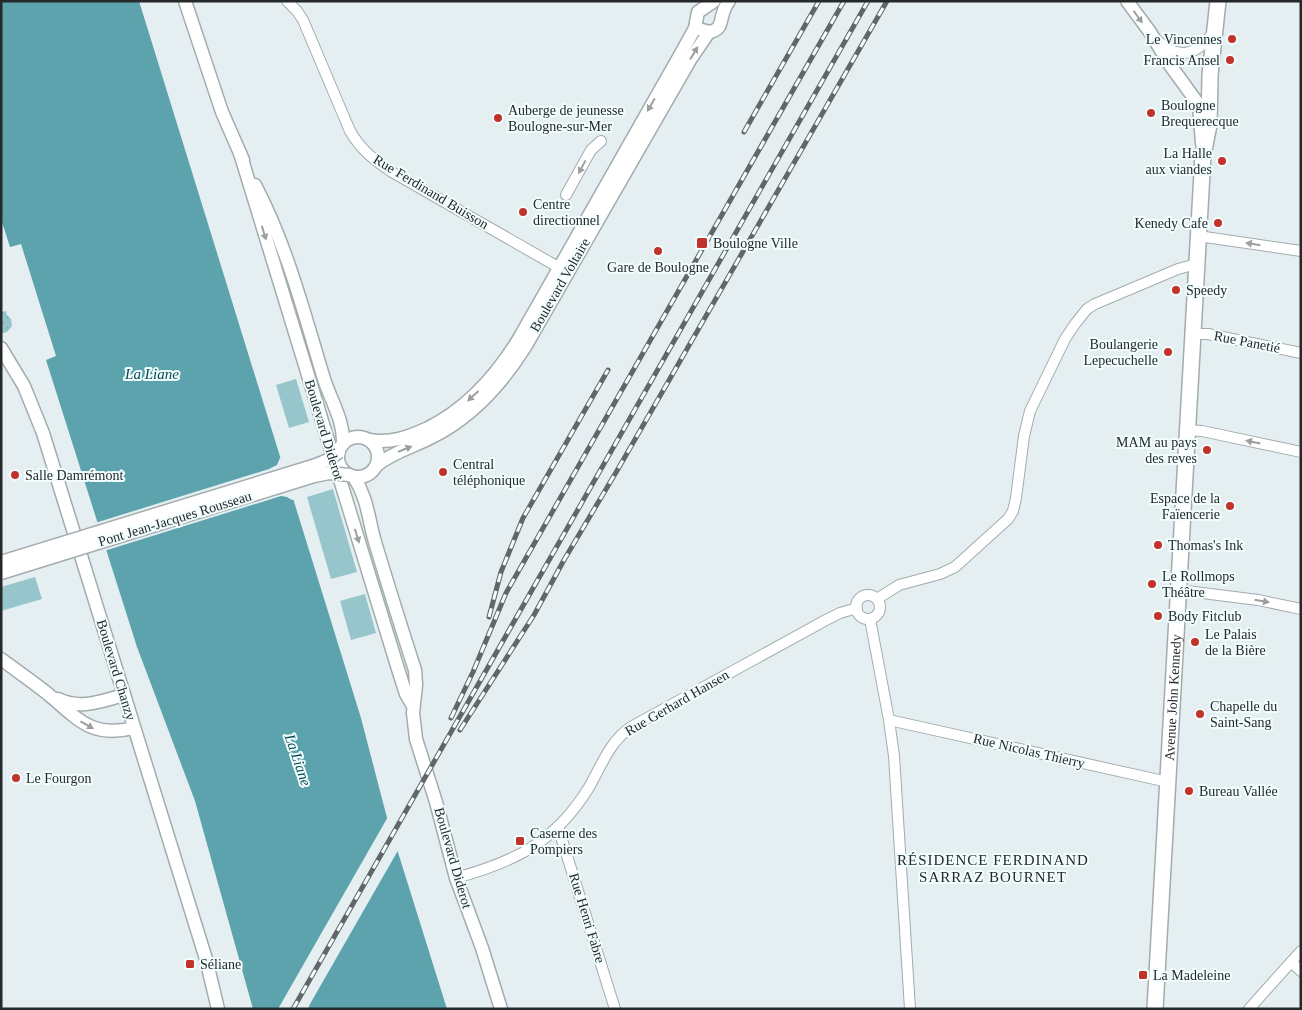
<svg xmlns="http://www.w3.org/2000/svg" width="1302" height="1010" font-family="Georgia,serif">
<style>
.grass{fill:#96c5cc}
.park{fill:url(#park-dots)}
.water{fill:#5ca3ae}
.pier{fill:#e5eff1}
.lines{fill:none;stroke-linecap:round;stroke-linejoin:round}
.minor-casing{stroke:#a2acae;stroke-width:12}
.tertiary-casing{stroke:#a2acae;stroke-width:15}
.secondary-casing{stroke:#a2acae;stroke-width:18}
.minor{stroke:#fff;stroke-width:10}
.tertiary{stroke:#fff;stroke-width:12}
.secondary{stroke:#fff;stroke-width:15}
.rail-casing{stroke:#616668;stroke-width:5}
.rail{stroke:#f2fdfe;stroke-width:3;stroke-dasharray:9;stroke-linecap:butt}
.tertiary-bridge-casing{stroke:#a2acae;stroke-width:15;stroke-linecap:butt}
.tertiary-bridge{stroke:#fff;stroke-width:12}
.oneway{fill:#9d9f9f}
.poi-dot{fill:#c0322a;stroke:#f2fdfe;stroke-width:2}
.labels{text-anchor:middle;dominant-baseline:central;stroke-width:4;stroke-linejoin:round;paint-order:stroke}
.poi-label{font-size:14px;fill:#25292a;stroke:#f2fdfe;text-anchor:start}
.street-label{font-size:14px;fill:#25292a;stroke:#f2fdfe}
.water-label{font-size:15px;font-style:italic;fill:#044851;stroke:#f2fdfe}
.neighbourhood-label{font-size:15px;letter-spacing:1px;fill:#25292a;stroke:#f2fdfe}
</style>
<defs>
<pattern id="park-dots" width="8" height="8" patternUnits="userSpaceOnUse" patternTransform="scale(1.25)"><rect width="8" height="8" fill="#96c5cc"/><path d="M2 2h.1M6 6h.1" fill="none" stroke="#81a9af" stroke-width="1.8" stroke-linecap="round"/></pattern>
</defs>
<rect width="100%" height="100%" fill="#e5eff1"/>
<!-- grass -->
<g class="grass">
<path d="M296 379 309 422 289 428 276 385Z"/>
<path d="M333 489 357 572 331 579 307 497Z"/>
<path d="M35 577 42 599 1 611V587Z"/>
<path d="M365 594 376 633 351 640 340 601Z"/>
</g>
<!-- park -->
<path class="park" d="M6 311 7 315 11 319 12 326 7 332 3 333 1 331V312Z"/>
<!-- water -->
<path class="water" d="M1 1H139L361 718 386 814 447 1009H253L195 801 137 647 46 360 56 356 21 244 10 247 1 219Z"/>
<!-- pier -->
<g class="pier">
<path d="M283 457 295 499 292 500 287 497 281 496 104 551 95 523 269 469 277 465 280 458Z"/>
<path d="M389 815 400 847 310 1004 308 1009H278Z"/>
</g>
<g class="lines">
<defs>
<g id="minor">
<path d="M287 1 297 11 303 20 350 131C361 150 374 160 392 172L565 271"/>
<path d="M1157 40C1178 61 1197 55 1213 33"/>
<path d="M566 195 591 150 601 141"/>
<path d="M1198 236 1301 251"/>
<path d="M1192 334H1208L1301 353"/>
<path d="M1187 430 1202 431 1301 452"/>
<path d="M1179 590 1258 600 1301 609"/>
<circle cx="868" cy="607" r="12"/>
<path d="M877 599 899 585 940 574 955 567 1008 519 1013 511 1016 498 1024 436 1030 411 1065 339 1075 324 1087 309 1095 304 1178 269 1189 266H1196"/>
<path d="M870 619 889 720 894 756 910 1009"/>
<path d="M889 720 1168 782"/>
<path d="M558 827 615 1009"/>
<path d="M456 878C516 861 554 843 588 789 601 767 609 742 631 727L826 620 840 613 857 608"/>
<path d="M1291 962 1301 971"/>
<path d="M1249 1009 1301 951"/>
</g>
<g id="tertiary">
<path d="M185 1 222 112 243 160"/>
<path d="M1127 1 1150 32 1170 65 1199 105 1202 143"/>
<path d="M702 30 710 32C722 29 720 22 723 13 724 9 726 5 729 1"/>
<path d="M240 153 398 669 406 694 413 706"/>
<path d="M255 185C287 246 304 313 324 379 331 401 344 420 343 444"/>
<path d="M1 348 24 386 43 433 206 959 218 1009"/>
<circle cx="358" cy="457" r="20"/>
<path d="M369 440C391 444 408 437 428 428 468 408 497 375 520 337L683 50 695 28 698 12 714 1"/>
<path d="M377 465C393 452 413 447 432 437 472 417 501 385 525 347L690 60 709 32"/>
<path d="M354 477C368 499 368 518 375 542 388 585 401 627 415 670L416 685 413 713 416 739 436 802 456 878 482 948 501 1009"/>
<path d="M1 659C17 671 33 682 48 694 79 720 91 738 134 728"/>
<path d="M58 699C81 710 101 701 124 695"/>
</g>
<g id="secondary">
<path id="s1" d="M1155 1009 1203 155 1209 125 1210 75 1218 1"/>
</g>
</defs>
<!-- minor casing -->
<use href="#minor" class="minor-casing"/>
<!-- tertiary casing -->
<use href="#tertiary" class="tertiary-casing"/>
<!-- secondary casing -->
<use href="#secondary" class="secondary-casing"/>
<!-- minor -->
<use href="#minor" class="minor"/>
<!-- tertiary -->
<use href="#tertiary" class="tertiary"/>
<!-- secondary -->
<use href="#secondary" class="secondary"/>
<defs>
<g id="rail">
<path d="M744 132 819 1"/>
<path d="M489 617 501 572 523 518 608 370"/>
<path d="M451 718 473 672 506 593 844 1"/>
<path d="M460 730 534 615 564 560 618 469 887 1"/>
<path d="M293 1009 868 1"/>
</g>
</defs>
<!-- rail casing -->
<use href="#rail" class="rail-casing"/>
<!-- rail -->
<use href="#rail" class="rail"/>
<defs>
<g id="tertiary-bridge">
<path d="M1 562 316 465 328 460 339 452"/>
<path d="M1 573 314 476 329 473 349 475"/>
</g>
</defs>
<!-- tertiary-bridge casing -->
<use href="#tertiary-bridge" class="tertiary-bridge-casing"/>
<!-- tertiary-bridge -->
<use href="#tertiary-bridge" class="tertiary-bridge"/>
</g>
<!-- one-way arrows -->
<defs><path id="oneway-solid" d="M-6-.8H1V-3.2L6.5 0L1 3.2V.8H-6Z" transform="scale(1.25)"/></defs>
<g class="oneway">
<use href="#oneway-solid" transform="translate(1138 17) rotate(54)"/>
<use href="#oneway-solid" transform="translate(694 53) rotate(-59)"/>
<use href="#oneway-solid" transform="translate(651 105) rotate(120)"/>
<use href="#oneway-solid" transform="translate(582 167) rotate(118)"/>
<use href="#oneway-solid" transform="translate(264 233) rotate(73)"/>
<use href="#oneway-solid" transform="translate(1253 244) rotate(-171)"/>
<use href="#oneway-solid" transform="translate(473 396) rotate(138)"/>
<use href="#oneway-solid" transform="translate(1253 442) rotate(-168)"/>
<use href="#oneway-solid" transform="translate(405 449) rotate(-22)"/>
<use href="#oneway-solid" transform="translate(357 536) rotate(73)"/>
<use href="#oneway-solid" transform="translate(1262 601) rotate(10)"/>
<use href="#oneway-solid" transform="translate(87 725) rotate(29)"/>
</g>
<!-- markers -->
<g class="poi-dot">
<circle cx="1232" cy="39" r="5"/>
<circle cx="1230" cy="60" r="5"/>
<circle cx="1151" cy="113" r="5"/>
<circle cx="498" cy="118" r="5"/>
<circle cx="1222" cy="161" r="5"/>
<circle cx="523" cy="212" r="5"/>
<circle cx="1218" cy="223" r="5"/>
<rect x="696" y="237" width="12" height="12" rx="2.5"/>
<circle cx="658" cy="251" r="5"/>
<circle cx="1176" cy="290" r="5"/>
<circle cx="1168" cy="352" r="5"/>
<circle cx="1207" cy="450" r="5"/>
<circle cx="443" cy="472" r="5"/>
<circle cx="15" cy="475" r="5"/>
<circle cx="1230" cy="506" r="5"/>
<circle cx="1158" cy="545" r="5"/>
<circle cx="1152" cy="584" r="5"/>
<circle cx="1158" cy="616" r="5"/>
<circle cx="1195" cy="642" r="5"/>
<circle cx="1200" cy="714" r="5"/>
<circle cx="16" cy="778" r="5"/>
<circle cx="1189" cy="791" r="5"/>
<rect x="515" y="836" width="10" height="10" rx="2.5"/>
<rect x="185" y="959" width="10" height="10" rx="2.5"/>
<rect x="1138" y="970" width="10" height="10" rx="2.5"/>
</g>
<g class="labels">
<!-- poi labels -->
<g class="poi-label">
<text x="1222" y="39" text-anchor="end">Le Vincennes</text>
<text x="1220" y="60" text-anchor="end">Francis Ansel</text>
<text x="1161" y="105">Boulogne<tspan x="1161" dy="16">Brequerecque</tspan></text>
<text x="508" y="110">Auberge de jeunesse<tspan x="508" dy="16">Boulogne-sur-Mer</tspan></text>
<text x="1212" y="153" text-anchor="end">La Halle<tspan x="1212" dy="16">aux viandes</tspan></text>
<text x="533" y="204">Centre<tspan x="533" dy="16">directionnel</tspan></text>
<text x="1208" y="223" text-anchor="end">Kenedy Cafe</text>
<text x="713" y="243">Boulogne Ville</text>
<text x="658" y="267" text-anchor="middle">Gare de Boulogne</text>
<text x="1186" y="290">Speedy</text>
<text x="1158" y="344" text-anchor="end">Boulangerie<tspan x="1158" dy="16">Lepecuchelle</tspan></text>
<text x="1197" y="442" text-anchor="end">MAM au pays<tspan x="1197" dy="16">des reves</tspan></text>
<text x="453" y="464">Central<tspan x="453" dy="16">téléphonique</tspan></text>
<text x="25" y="475">Salle Damrémont</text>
<text x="1220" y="498" text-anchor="end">Espace de la<tspan x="1220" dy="16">Faïencerie</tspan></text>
<text x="1168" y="545">Thomas's Ink</text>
<text x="1162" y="576">Le Rollmops<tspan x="1162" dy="16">Théâtre</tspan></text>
<text x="1168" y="616">Body Fitclub</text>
<text x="1205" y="634">Le Palais<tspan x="1205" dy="16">de la Bière</tspan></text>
<text x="1210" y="706">Chapelle du<tspan x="1210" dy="16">Saint-Sang</tspan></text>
<text x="26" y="778">Le Fourgon</text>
<text x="1199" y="791">Bureau Vallée</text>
<text x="530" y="833">Caserne des<tspan x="530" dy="16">Pompiers</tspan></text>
<text x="200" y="964">Séliane</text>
<text x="1153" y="975">La Madeleine</text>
</g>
<!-- street labels -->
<g class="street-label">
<text transform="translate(431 192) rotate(31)">Rue Ferdinand Buisson</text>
<text transform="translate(560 285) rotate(-60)">Boulevard Voltaire</text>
<text transform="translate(1247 342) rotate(11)">Rue Panetié</text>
<text transform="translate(324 430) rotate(73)">Boulevard Diderot</text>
<text transform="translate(175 519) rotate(-17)">Pont Jean-Jacques Rousseau</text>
<text transform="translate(116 670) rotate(73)">Boulevard Chanzy</text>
<text stroke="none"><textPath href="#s1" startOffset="312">Avenue John Kennedy</textPath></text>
<text transform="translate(677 703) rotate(-30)">Rue Gerhard Hansen</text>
<text transform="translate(1029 751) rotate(13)">Rue Nicolas Thierry</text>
<text transform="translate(453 858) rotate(74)">Boulevard Diderot</text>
<text transform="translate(587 918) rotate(73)">Rue Henri Fabre</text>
</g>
<!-- water labels -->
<g class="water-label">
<text x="152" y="374">La Liane</text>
<text transform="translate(298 760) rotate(71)">La Liane</text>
</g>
<!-- neighbourhood labels -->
<g class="neighbourhood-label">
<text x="993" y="860">RÉSIDENCE FERDINAND<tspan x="993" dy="17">SARRAZ BOURNET</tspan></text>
</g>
</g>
<!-- border -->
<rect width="1302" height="1010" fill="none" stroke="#25292a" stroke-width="5"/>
</svg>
